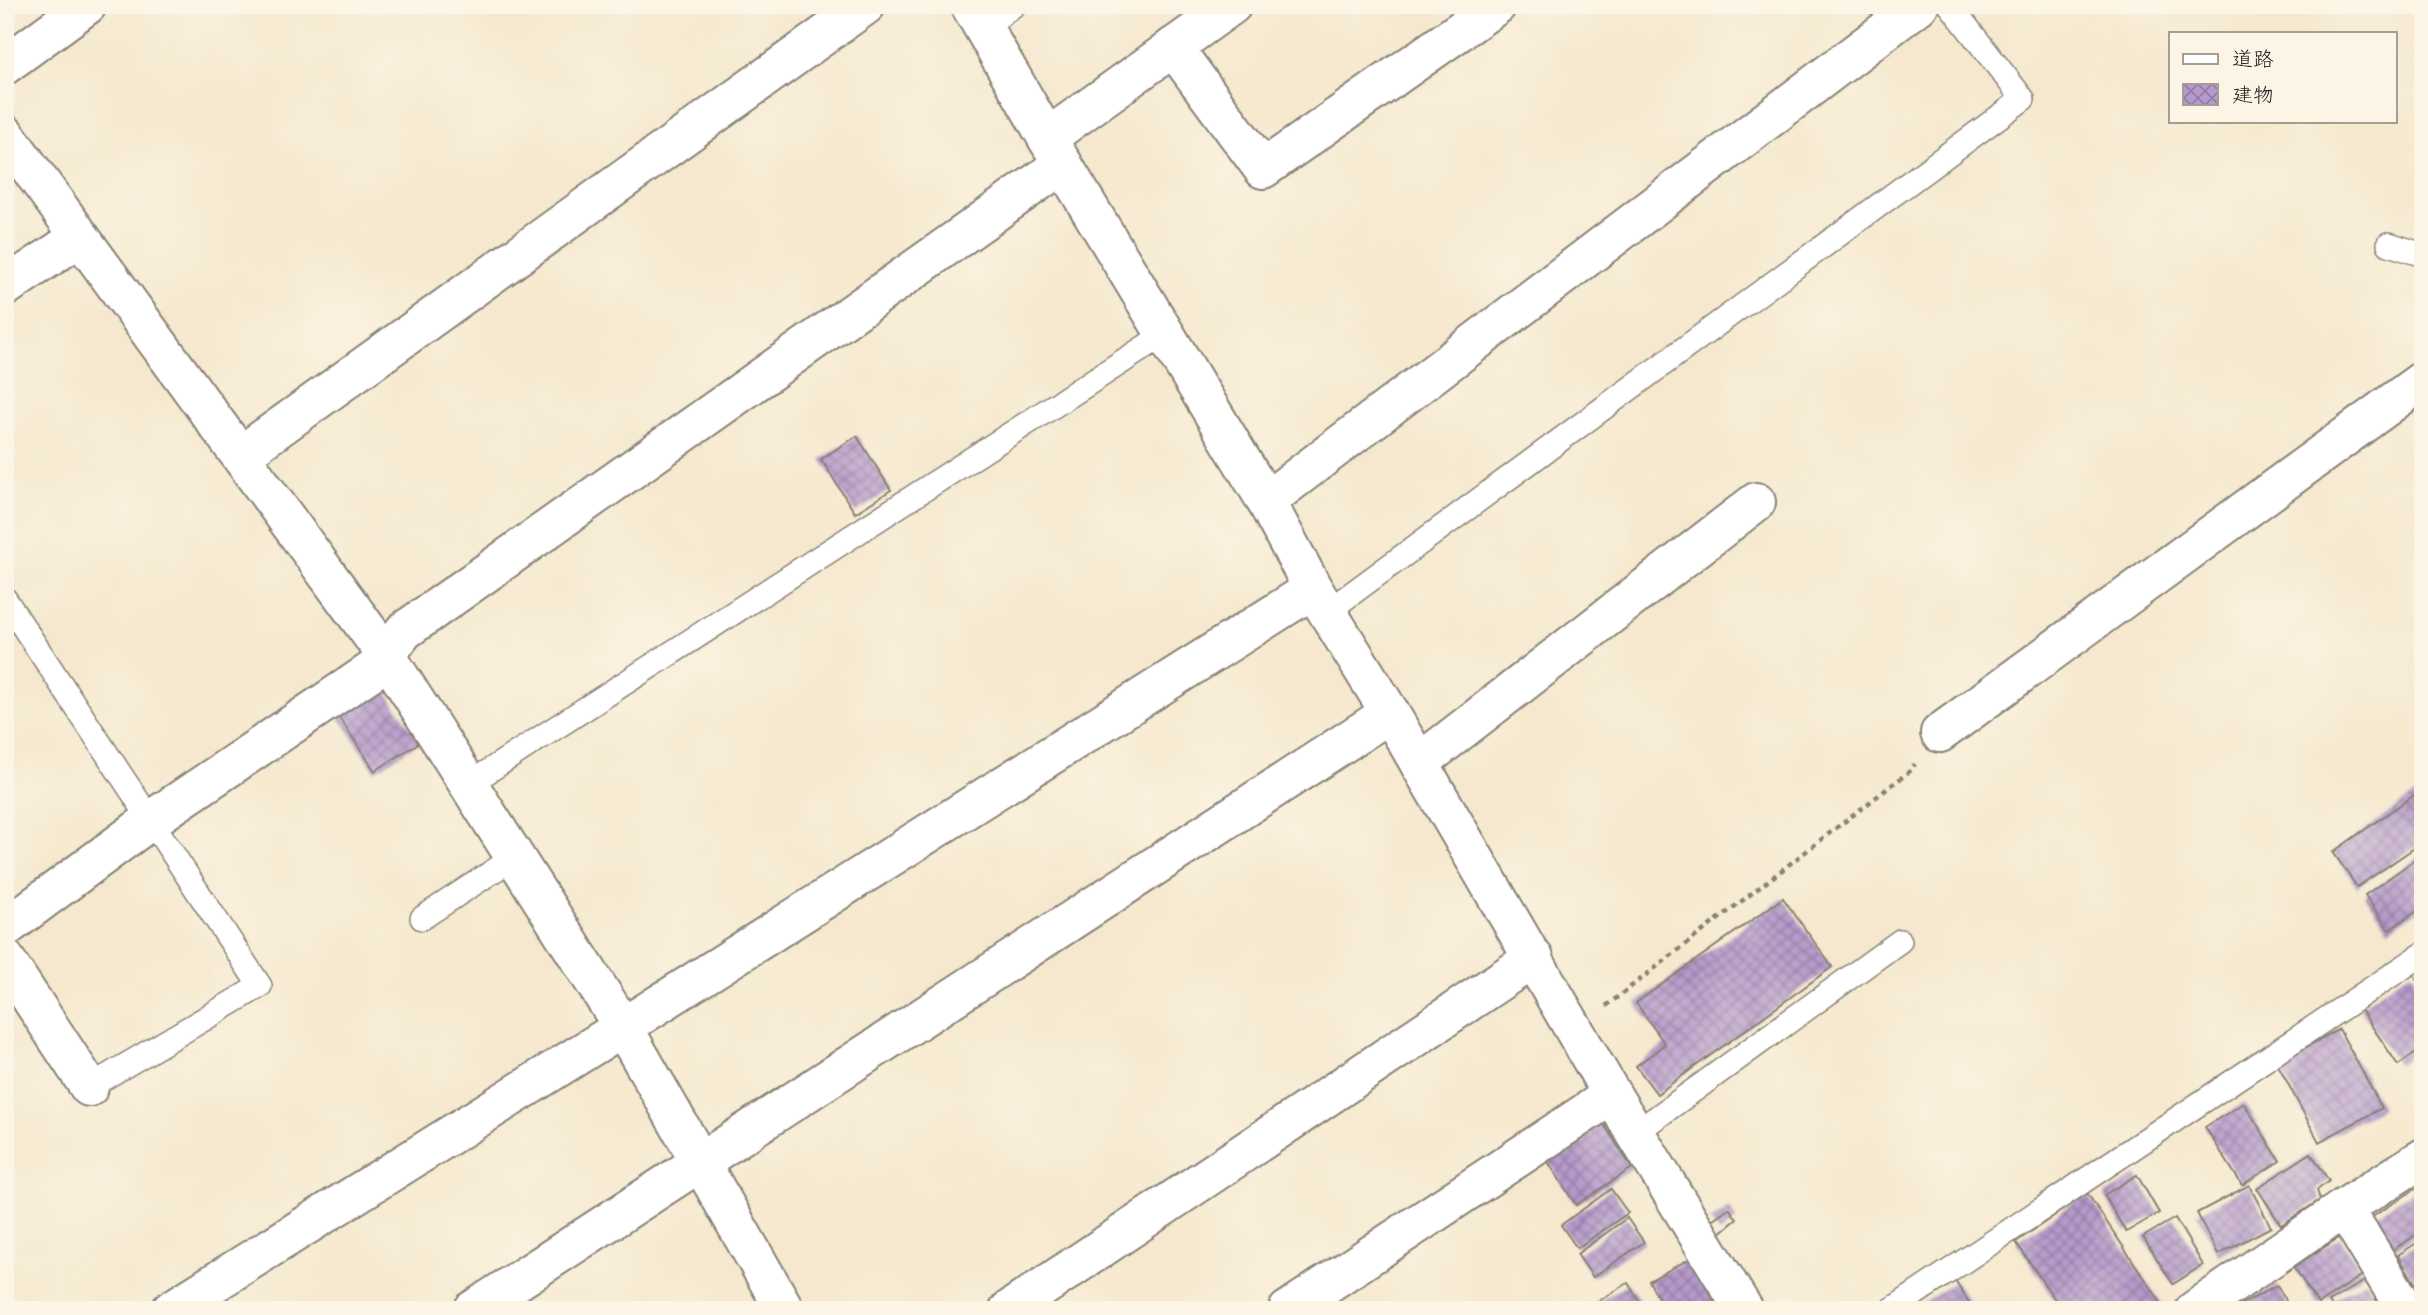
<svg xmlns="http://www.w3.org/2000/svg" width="2428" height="1315" font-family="'Indie Flower','Klee One',sans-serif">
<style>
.building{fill:url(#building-cross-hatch)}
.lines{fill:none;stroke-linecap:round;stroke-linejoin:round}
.service-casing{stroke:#888275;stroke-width:26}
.minor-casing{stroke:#888275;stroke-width:42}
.path{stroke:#888275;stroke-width:4.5;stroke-dasharray:5 5;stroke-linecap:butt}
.service{stroke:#fff;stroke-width:23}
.minor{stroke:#fff;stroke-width:38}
</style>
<defs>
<pattern id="building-cross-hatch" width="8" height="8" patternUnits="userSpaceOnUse" patternTransform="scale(1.75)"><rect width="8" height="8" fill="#b59acb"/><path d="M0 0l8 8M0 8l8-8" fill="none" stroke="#927da4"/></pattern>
</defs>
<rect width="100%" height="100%" fill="#fcf5e5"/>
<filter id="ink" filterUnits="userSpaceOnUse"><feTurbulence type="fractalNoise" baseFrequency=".0143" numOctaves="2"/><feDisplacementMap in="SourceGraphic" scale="14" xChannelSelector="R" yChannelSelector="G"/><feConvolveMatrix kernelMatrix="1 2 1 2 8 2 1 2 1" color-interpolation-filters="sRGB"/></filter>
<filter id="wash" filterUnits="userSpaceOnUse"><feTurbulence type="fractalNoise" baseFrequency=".00686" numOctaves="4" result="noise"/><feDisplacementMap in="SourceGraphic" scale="28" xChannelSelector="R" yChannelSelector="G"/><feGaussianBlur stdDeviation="1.57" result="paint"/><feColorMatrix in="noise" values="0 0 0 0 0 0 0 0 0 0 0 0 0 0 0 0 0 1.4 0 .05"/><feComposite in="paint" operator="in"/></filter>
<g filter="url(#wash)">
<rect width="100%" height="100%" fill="#f5e8ce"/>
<g id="blocks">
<!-- building -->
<g class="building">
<path d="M857 436 891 490 855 513 821 459Z"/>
<path d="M380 682 420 742 375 771 335 711Z"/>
<path d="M2423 789V842L2357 887 2333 852Z"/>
<path d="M2423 854V907L2389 930 2365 895Z"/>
<path d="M1783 898 1832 967 1657 1094 1636 1066 1665 1044 1636 1003Z"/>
<path d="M2411 971 2423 988V1048L2398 1065 2359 1007Z"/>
<path d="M2339 1029 2382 1108 2319 1142 2277 1063Z"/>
<path d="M2244 1103 2280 1161 2242 1185 2205 1127Z"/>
<path d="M1601 1120 1632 1168 1576 1205 1545 1157Z"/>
<path d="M2311 1153 2329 1181 2317 1190 2320 1200 2281 1225 2257 1188Z"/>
<path d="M2137 1175 2159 1213 2126 1232 2104 1195Z"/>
<path d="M2249 1185 2271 1227 2218 1255 2197 1213Z"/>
<path d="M2417 1188 2423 1197V1231L2389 1252 2369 1219Z"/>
<path d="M1611 1189 1628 1213 1577 1248 1561 1225Z"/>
<path d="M2087 1193 2162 1304 2154 1310H2062L2016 1242Z"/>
<path d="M1729 1208 1737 1219 1720 1233 1710 1221Z"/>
<path d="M1627 1218 1644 1242 1593 1277 1577 1254Z"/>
<path d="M2175 1218 2203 1265 2173 1284 2143 1237Z"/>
<path d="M2340 1237 2364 1274 2318 1304 2294 1267Z"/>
<path d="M2423 1239V1290L2420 1292 2398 1255Z"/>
<path d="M1691 1258 1719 1310H1665L1649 1281Z"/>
<path d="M2366 1280 2384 1310H2334L2329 1302Z"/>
<path d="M1955 1281 1974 1310H1913Z"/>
<path d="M1628 1283 1645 1310H1595L1592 1305Z"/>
<path d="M2277 1285 2291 1310H2239L2237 1307Z"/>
</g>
</g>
</g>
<g filter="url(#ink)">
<use href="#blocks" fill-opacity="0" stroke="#888275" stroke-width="2"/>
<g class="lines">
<defs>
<g id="service">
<path d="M983 28 1014 5"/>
<path d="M2389 244 2423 255"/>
<path d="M5 599 260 986 89 1087"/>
<path d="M1328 611 2023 99 1950 5"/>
<path d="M467 785 1165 334"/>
<path d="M422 918 513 858"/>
<path d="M1635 1133 1900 941"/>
<path d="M1891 1310 2423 954"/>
</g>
<g id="minor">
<path d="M970 5 1047 138 1266 501 1313 589 1390 713 1612 1095 1744 1310"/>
<path d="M1173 47 1263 169 1497 5"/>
<path d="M5 65 87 5"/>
<path d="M5 134 386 655 623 1027 785 1310"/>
<path d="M1047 138 1232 5"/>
<path d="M5 287 80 237"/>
<path d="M241 455 866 5"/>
<path d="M1266 501 1919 5"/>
<path d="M1940 733 2423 380"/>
<path d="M1419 763 1756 502"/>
<path d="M5 928 151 820 376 668 404 631 1063 164"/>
<path d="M5 959 89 1087"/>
<path d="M2344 1208 2406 1310"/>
<path d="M171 1310 623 1027 1313 589"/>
<path d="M473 1310 1390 713"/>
<path d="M1009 1310 1534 958"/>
<path d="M1288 1310 1612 1095"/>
<path d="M2195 1310 2344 1208 2423 1158"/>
</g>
</defs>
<!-- service casing -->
<use href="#service" class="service-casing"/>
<!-- minor casing -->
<use href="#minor" class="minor-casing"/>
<!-- path -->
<path class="path" d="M1606 1006 1910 771 1915 764"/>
<!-- service -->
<use href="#service" class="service"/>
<!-- minor -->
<use href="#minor" class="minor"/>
</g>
</g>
<!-- margin -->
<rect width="2428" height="1315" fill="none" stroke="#fcf5e5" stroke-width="28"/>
<!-- legend -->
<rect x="2169" y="32" width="228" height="91" fill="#fcf5e5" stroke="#a29e95" stroke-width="2"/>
<rect x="2183" y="54" width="35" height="10" fill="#ffffff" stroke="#a29e95" stroke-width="2"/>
<text x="2232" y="66" font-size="21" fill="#1c1c1c">道路</text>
<rect x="2183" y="84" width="35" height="21" fill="url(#building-cross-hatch)" stroke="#a29e95" stroke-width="2"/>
<text x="2232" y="102" font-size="21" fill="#1c1c1c">建物</text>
</svg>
